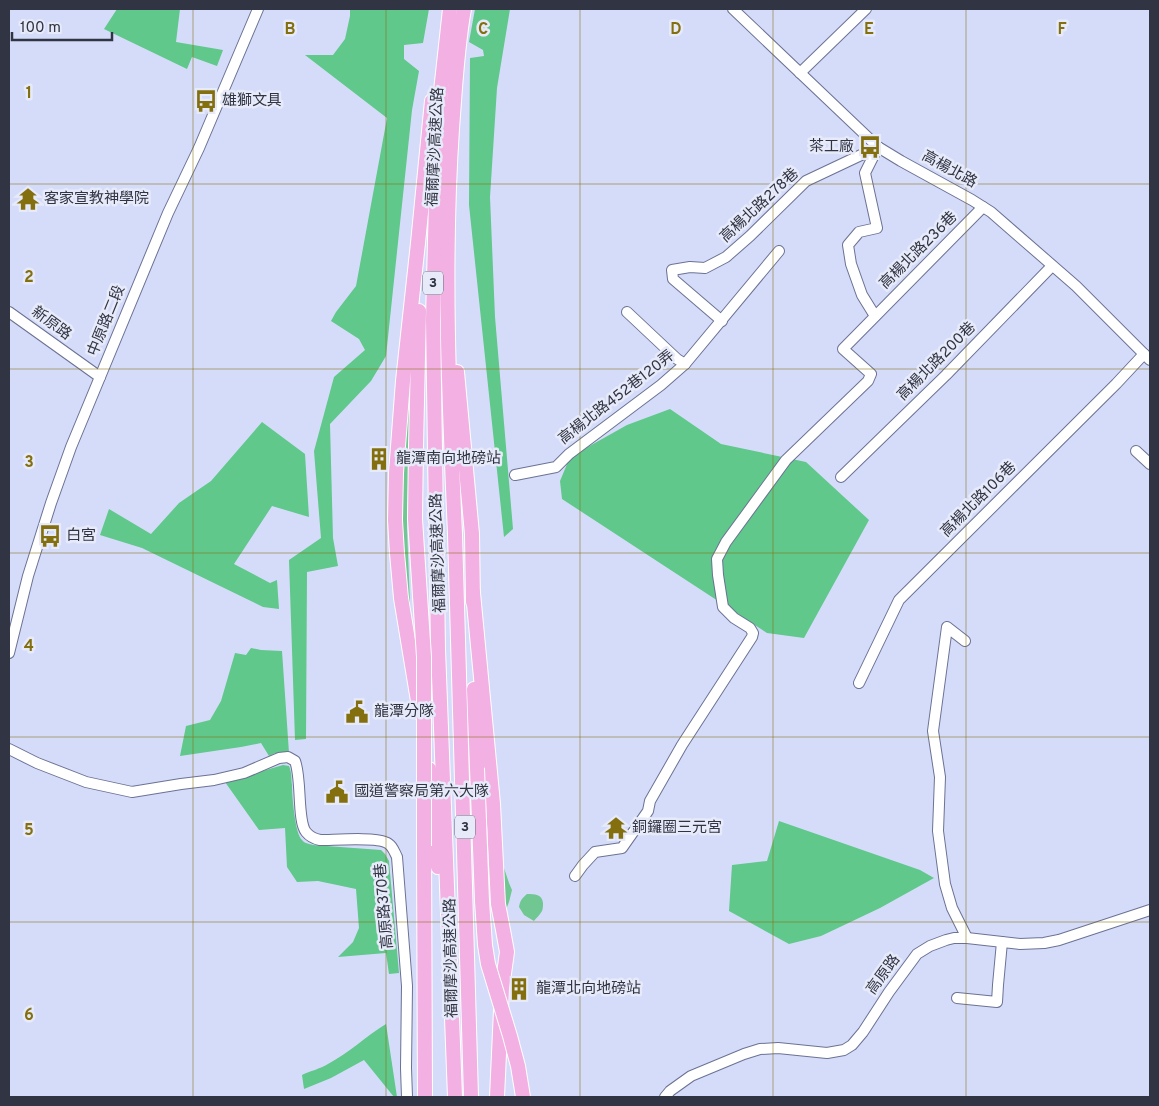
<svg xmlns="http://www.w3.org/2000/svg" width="1159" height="1106" font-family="Overpass,'Noto Sans TC',sans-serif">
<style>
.green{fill:#70c792}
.forest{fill:#5fc88a}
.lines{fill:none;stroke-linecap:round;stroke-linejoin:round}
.minor-casing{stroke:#6b7293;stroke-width:12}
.highway-casing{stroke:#fff;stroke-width:16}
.minor{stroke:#fff;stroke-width:10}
.highway{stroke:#f3b0e3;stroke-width:14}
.highway-bridge-casing{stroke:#fff;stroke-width:16;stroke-linecap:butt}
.highway-bridge{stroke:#f3b0e3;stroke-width:14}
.grid{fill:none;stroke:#846f0e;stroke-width:1;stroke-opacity:0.55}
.labels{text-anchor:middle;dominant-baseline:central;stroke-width:5;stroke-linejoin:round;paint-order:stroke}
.shield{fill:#e7eaf9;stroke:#686b79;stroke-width:1}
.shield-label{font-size:14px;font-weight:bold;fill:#313442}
.poi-label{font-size:15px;fill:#313442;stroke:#e7eaf9;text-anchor:start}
.street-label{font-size:15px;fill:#313442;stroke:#e7eaf9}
.grid-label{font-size:16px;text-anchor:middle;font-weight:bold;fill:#846f0e;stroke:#e7eaf9;stroke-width:5;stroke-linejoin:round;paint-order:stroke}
</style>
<rect width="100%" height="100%" fill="#d5dcfa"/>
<!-- green -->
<g class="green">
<path d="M411 348 407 528 411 629 399 520Z"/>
<path d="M500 856 509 883 512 890 509 902 505 912Z"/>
<path d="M527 894C535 894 542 894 543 903 543 905 543 909 542 911 540 915 536 918 534 921L524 915 519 907C520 901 522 898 527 894Z"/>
</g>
<!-- forest -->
<g class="forest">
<path d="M117 9H180L176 42 223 50 217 66 192 57 187 69 104 29Z"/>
<path d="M350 9H429L423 43 404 45V59L419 71 412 110 386 356 371 381 330 424 333 538 338 566 307 572 306 739 295 740 289 560 321 538 314 451 334 377 365 350 359 339 331 321 336 312 356 286 387 118 305 55H333L345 39 350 16Z"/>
<path d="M475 9H510L497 88 490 197 495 317 513 529 504 537 469 205 470 58 484 56 483 50 469 42Z"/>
<path d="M670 409 721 444 806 462 869 520 804 638 767 633 562 499 560 481 570 457 627 425Z"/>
<path d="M262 422 305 454 309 517 272 506 234 564 270 583 277 580 279 609 263 607 142 548 100 535 109 509 151 534 179 503 211 481Z"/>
<path d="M251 648 261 650 282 651 289 753H275L269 756 261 743 241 747 180 756 186 726 210 720 221 701 235 653 246 655Z"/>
<path d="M283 765 289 766C292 773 291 778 292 785 292 796 295 834 302 840 304 843 309 844 313 845L381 850 385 854 389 861 399 973 389 974 386 953 338 957 353 942 359 928 356 889 318 881 297 882 287 867 285 828 259 830 225 782Z"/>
<path d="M779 821 920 870 934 878 880 908 821 936 789 944 729 911 732 865 767 861Z"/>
<path d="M386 1024 397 1097H394L364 1060 331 1078 304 1089 302 1075C310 1071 320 1069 328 1064 349 1053 366 1036 386 1024Z"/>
</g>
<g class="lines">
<defs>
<g id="minor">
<path d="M733 9 878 147 901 161 972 200 991 212 1076 286 1150 360"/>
<path d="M800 73 866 9"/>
<path d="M9 312 100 377"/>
<path d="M627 312 677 359 685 364"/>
<path d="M875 316 862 295 851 264 848 245 859 232 877 228 865 173 878 147"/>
<path d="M722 321 673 279 672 270 690 267 705 268 726 257 750 236 806 181 878 147"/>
<path d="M1136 451 1150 464"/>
<path d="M515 475 556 467 569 454 661 385 685 364 779 251"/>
<path d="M841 477 946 375 1052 266"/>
<path d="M965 641 947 627 933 731 940 777 938 831 945 884 952 908 967 938"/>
<path d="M9 653 28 576 51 503 71 447 168 213 199 148 258 9"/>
<path d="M859 683 899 600 1116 384 1144 354"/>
<path d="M9 749 37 763 86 782 132 792 181 784 214 780 244 773 279 758 288 757 295 761C302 779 297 821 306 832 310 837 315 839 320 840 334 840 374 837 385 842 392 844 394 851 397 857L407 986 406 1068 407 1097"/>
<path d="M575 876 583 865 595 852 622 848 648 811 650 801 682 745 752 637 753 633 750 628 734 618 723 607 718 575 717 559 726 542 786 460 868 381 871 374 843 349 983 207"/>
<path d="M957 998 997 1002 998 985 1002 942"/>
<path d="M665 1097 670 1091 691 1076 744 1054 760 1049 778 1048 827 1053 844 1050 852 1045 863 1032 889 992 917 954 930 946 946 940 954 938H967L1020 944 1044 943 1059 940 1150 910"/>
</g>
<g id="highway">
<path d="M450 9 441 91 437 160 433 320 438 649 455 1097"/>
<path d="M464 9C457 47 455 89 452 129 443 263 449 399 455 534 462 721 466 909 471 1097"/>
<path d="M457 372 472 534 473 602"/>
<path d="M416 446 419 311"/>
<path d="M473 593 493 804 498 904 503 930 507 952 502 988 497 1097"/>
<path d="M474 689 477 768"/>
<path d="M420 713 401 598 397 553 395 520 396 473 403 381 418 243 432 101"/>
<path d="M429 769 438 867"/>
<path d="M424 846 425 1097"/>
</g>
</defs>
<!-- minor casing -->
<use href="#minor" class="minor-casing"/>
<!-- highway casing -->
<use href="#highway" class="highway-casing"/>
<!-- minor -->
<use href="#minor" class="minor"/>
<!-- highway -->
<use href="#highway" class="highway"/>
<defs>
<g id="highway-bridge">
<path d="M416 446 415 519 424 657V846"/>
<path d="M477 768 482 901 485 945 488 964 510 1036 518 1066 523 1097"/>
</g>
</defs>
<!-- highway-bridge casing -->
<use href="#highway-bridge" class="highway-bridge-casing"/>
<!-- highway-bridge -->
<use href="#highway-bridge" class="highway-bridge"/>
</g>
<!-- grid -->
<path class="grid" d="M193 9V1097M386 9V1097M580 9V1097M773 9V1097M966 9V1097M9 184H1150M9 369H1150M9 553H1150M9 737H1150M9 922H1150"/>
<!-- icons -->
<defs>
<symbol id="bus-bare" viewBox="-9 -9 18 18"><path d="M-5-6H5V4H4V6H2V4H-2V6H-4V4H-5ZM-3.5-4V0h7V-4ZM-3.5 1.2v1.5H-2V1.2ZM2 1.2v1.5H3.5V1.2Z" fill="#846f0e" stroke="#e7eaf9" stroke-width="2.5" paint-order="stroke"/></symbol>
<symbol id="temple-bare" viewBox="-9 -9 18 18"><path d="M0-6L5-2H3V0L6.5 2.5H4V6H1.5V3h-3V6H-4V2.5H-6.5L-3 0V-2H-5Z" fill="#846f0e" stroke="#e7eaf9" stroke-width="2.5" paint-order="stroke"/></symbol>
<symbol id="building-bare" viewBox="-9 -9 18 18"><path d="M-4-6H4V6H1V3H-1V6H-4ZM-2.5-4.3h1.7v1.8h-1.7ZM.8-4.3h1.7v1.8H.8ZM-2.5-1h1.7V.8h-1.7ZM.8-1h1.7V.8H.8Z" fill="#846f0e" stroke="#e7eaf9" stroke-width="2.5" paint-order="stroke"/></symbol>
<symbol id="civic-bare" viewBox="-9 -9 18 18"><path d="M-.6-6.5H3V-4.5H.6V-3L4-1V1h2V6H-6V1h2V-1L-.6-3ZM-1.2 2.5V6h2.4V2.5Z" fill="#846f0e" stroke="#e7eaf9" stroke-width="2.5" paint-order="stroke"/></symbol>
</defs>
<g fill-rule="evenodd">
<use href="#bus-bare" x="190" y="85" width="32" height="32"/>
<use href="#bus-bare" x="854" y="131" width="32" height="32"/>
<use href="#temple-bare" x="12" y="183" width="32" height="32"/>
<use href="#building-bare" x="363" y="443" width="32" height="32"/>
<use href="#bus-bare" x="34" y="520" width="32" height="32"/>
<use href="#civic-bare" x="341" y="696" width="32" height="32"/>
<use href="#civic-bare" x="321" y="776" width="32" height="32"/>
<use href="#temple-bare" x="600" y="812" width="32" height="32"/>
<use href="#building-bare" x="503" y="973" width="32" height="32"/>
</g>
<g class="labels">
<!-- shield labels -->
<g class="shield">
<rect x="423" y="271.5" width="20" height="23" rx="4"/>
<rect x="455" y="815.5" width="20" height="23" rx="4"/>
</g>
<g class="shield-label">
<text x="433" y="283">3</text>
<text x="465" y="827">3</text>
</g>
<!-- poi labels -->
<g class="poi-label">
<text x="222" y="101">雄獅文具</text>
<text x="854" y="147" text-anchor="end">茶工廠</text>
<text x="44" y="199">客家宣教神學院</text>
<text x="396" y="459">龍潭南向地磅站</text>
<text x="66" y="536">白宮</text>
<text x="374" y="712">龍潭分隊</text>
<text x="354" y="792">國道警察局第六大隊</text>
<text x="632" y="828">銅鑼圈三元宮</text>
<text x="536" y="989">龍潭北向地磅站</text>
</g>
<!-- street labels -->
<g class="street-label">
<text transform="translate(436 147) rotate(-87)">福爾摩沙高速公路</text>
<text transform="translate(949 170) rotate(29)">高楊北路</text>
<text transform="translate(760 206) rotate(-43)">高楊北路278巷</text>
<text transform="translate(919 251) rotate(-45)">高楊北路236巷</text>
<text transform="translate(107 321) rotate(-68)">中原路二段</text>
<text transform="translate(51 324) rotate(36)">新原路</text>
<text transform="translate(937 362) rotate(-45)">高楊北路200巷</text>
<text transform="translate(617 398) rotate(-38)">高楊北路452巷120弄</text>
<text transform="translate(979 500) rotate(-45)">高楊北路106巷</text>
<text transform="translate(439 553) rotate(-92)">福爾摩沙高速公路</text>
<text transform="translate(385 906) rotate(-95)">高原路370巷</text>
<text transform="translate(452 958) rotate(-91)">福爾摩沙高速公路</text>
<text transform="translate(884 975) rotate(-54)">高原路</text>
</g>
</g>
<g class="grid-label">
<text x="290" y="34">B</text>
<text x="483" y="34">C</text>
<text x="676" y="34">D</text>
<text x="869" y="34">E</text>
<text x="1062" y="34">F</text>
<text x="29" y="98">1</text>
<text x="29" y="282">2</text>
<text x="29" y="467">3</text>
<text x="29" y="651">4</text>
<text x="29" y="835">5</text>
<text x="29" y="1020">6</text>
</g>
<!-- border -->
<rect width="1159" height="1106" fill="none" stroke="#313442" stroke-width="20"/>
<!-- scale -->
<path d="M12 32v8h100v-8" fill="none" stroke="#313442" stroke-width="2.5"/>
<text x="20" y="32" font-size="15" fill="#313442" stroke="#e7eaf9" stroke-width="4" paint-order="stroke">100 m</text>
</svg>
